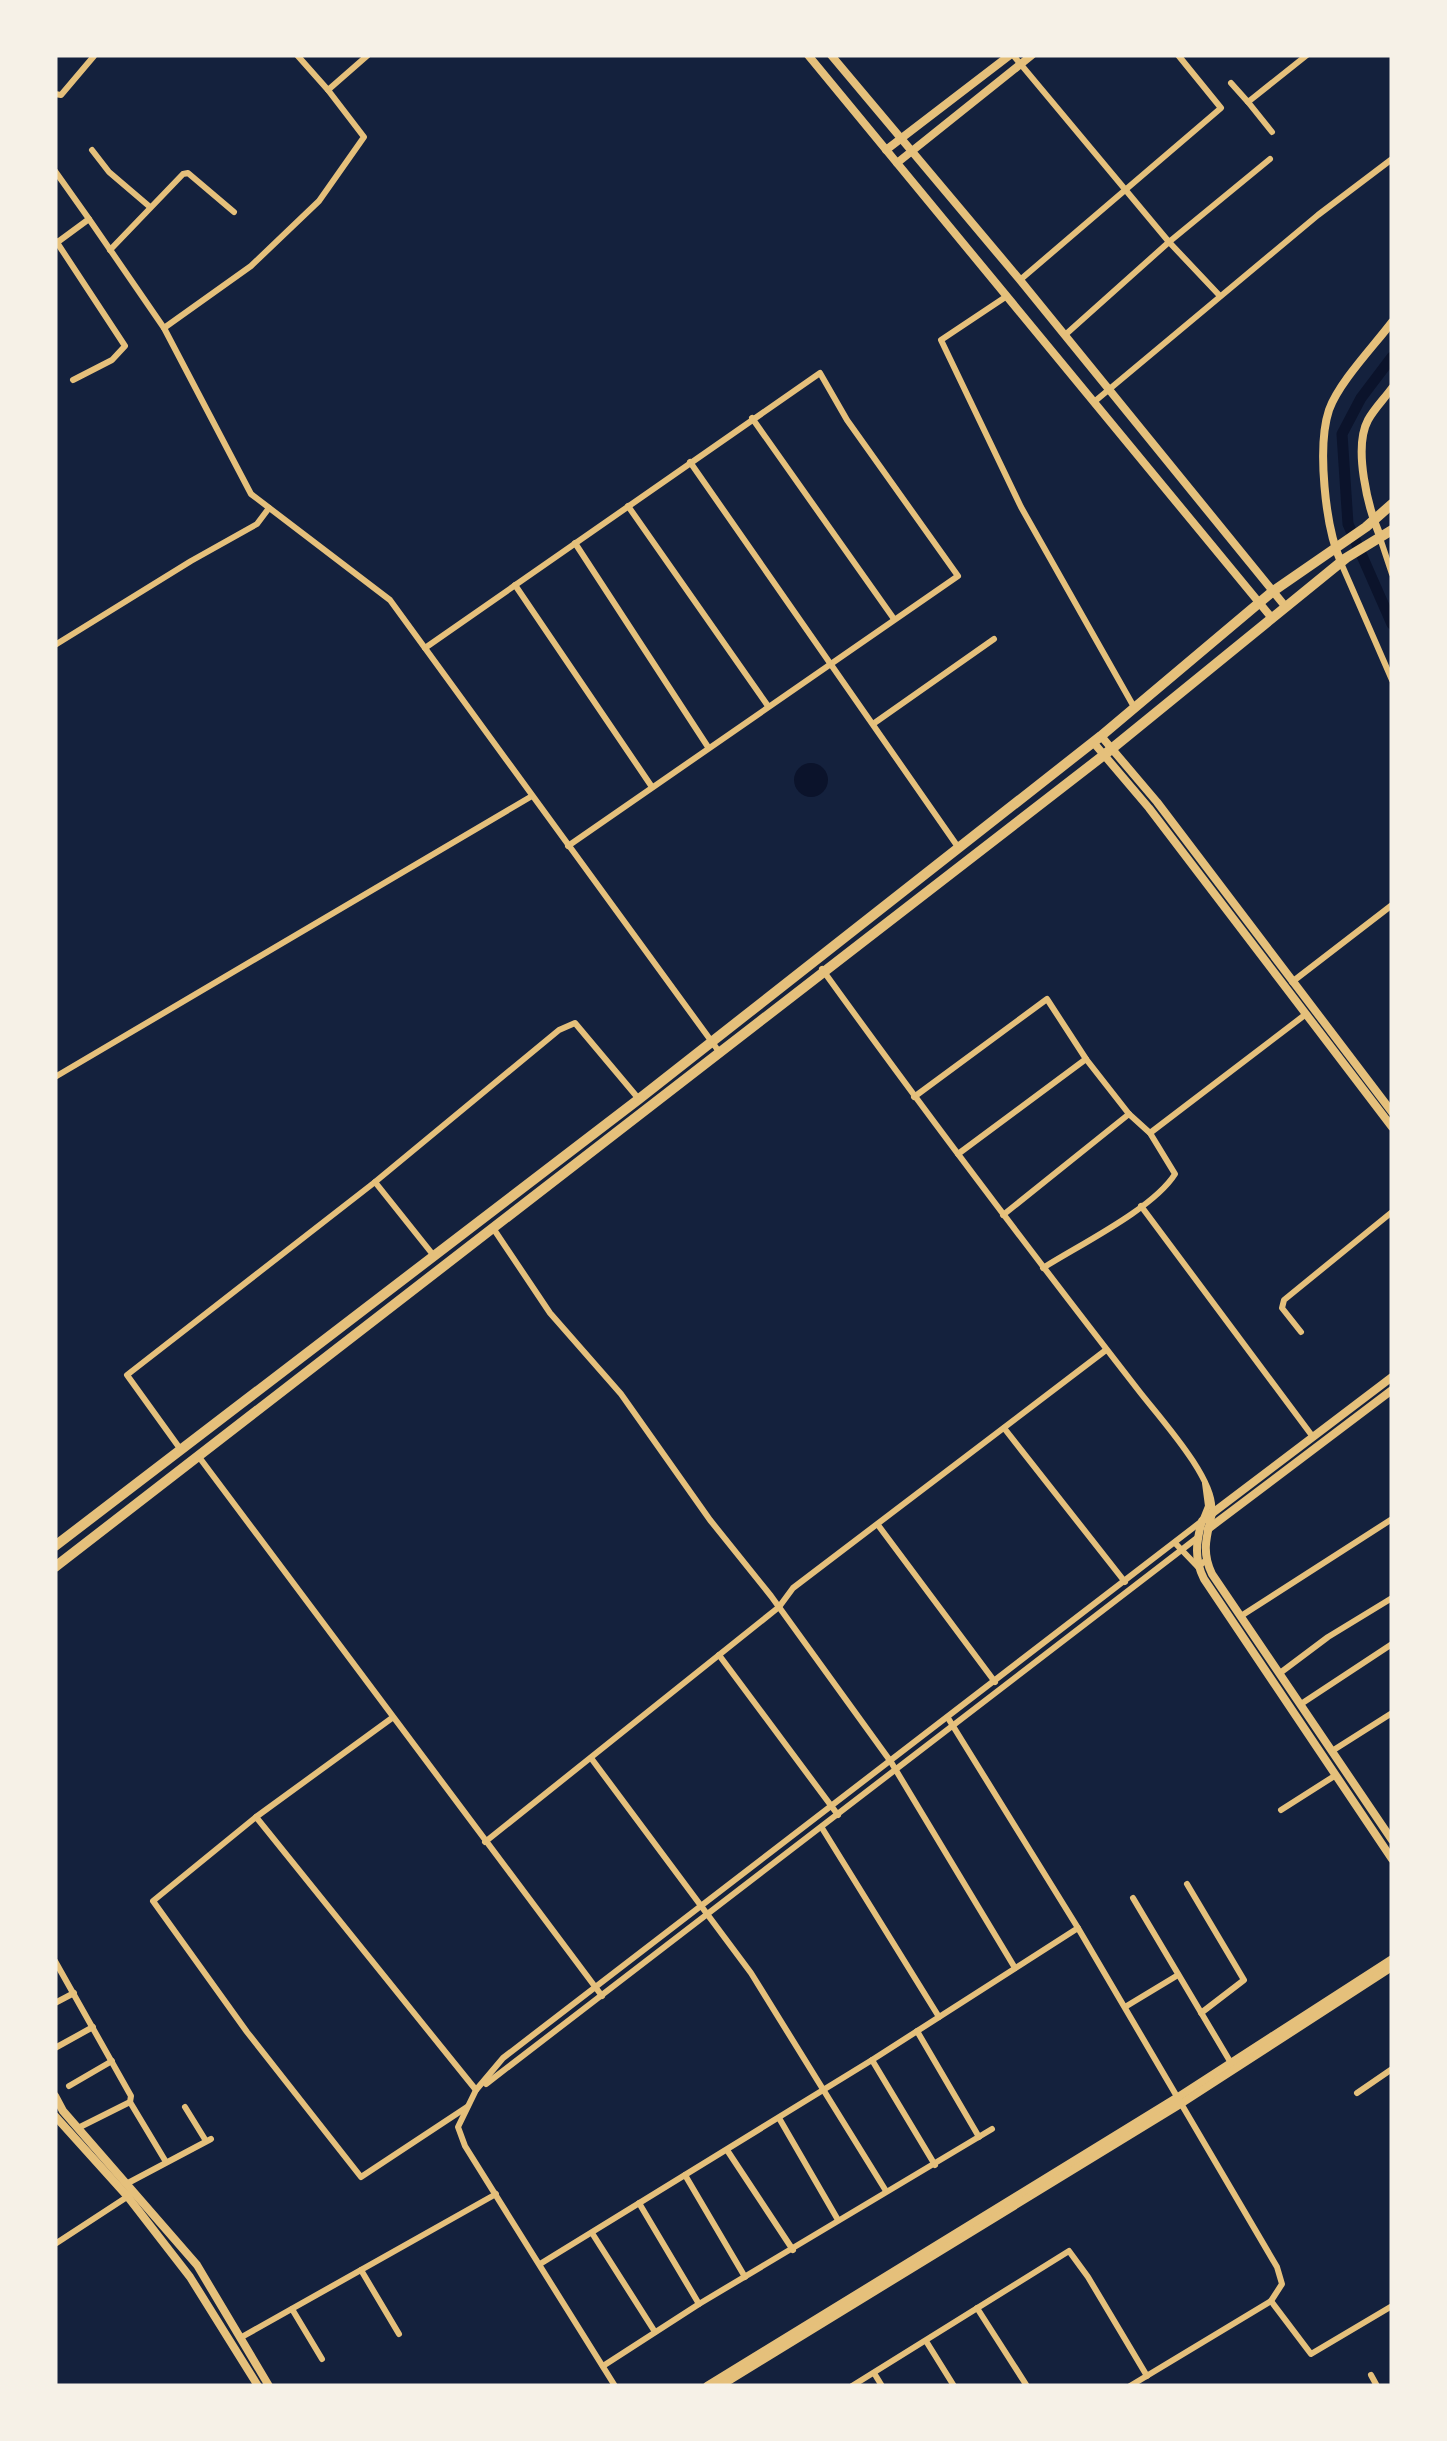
<svg xmlns="http://www.w3.org/2000/svg" width="1447" height="2441" font-family="'Nunito Sans',sans-serif">
<style>
.water{fill:#0b132b}
.lines{fill:none;stroke-linecap:round;stroke-linejoin:round}
.canal{stroke:#0b132b;stroke-width:11}
.minor{stroke:#e5c07b;stroke-width:6}
.tertiary{stroke:#e5c07b;stroke-width:8}
.primary{stroke:#e5c07b;stroke-width:10}
</style>
<rect width="100%" height="100%" fill="#14213d"/>
<!-- water -->
<circle class="water" cx="811" cy="780" r="17"/>
<g class="lines">
<!-- canal -->
<path class="canal" d="M1392 357 1361 398 1342 434 1348 524 1392 624"/>
<!-- minor -->
<g class="minor">
<path d="M297 55 328 90"/>
<path d="M1013 55 1169 242 1270 159"/>
<path d="M1231 83 1248 102 1307 55"/>
<path d="M55 94 61 95 94 56"/>
<path d="M1248 102 1272 132"/>
<path d="M92 150 109 172 150 207"/>
<path d="M55 171 89 219"/>
<path d="M56 241 125 346 112 360 73 380"/>
<path d="M55 244 89 219 164 328 251 494 390 600 720 1053"/>
<path d="M110 250 183 174 188 173 234 212"/>
<path d="M1020 280 1221 108 1178 55"/>
<path d="M1007 296 941 340 1021 507 1134 707"/>
<path d="M164 328 251 266 319 201 364 137 328 90 368 55"/>
<path d="M1065 335 1169 242 1220 296"/>
<path d="M1094 402 1318 215 1392 159"/>
<path d="M752 418 894 619"/>
<path d="M690 462 958 847"/>
<path d="M628 506 768 706"/>
<path d="M1380 538 1392 574"/>
<path d="M575 543 708 747"/>
<path d="M1341 563 1392 680"/>
<path d="M515 585 652 787"/>
<path d="M55 645 191 561 257 524 269 508"/>
<path d="M425 648 820 373 847 420 958 576 568 846"/>
<path d="M873 724 994 639"/>
<path d="M822 969C925 1112 1031 1252 1139 1391 1159 1417 1217 1480 1212 1512"/>
<path d="M1292 982 1392 905"/>
<path d="M55 1077 532 796"/>
<path d="M914 1097 1047 999 1086 1059"/>
<path d="M1150 1133 1306 1014"/>
<path d="M958 1154 1086 1059 1129 1114 1150 1133 1175 1174C1153 1209 1079 1245 1043 1268"/>
<path d="M1141 1206 1313 1437"/>
<path d="M1003 1215 1129 1114"/>
<path d="M493 1228 550 1313 621 1394 710 1520 771 1596 891 1762 1015 1968"/>
<path d="M434 1256 375 1182 559 1030 575 1023 638 1098"/>
<path d="M1301 1332 1282 1308 1284 1300 1392 1212"/>
<path d="M1004 1428 1125 1582"/>
<path d="M181 1450 127 1375 375 1182"/>
<path d="M199 1457 602 1996"/>
<path d="M878 1525 995 1682"/>
<path d="M1175 1543 1198 1567 1205 1561"/>
<path d="M1241 1616 1392 1519"/>
<path d="M719 1655 838 1815"/>
<path d="M1280 1673 1328 1637 1392 1598"/>
<path d="M1301 1704 1392 1644"/>
<path d="M392 1718 256 1817 153 1901 247 2032 361 2177 467 2107"/>
<path d="M948 1718 1078 1928 1277 2267 1282 2284 1271 2301 1130 2386"/>
<path d="M1332 1751 1392 1713"/>
<path d="M591 1758 751 1973 886 2191"/>
<path d="M1281 1810 1336 1775"/>
<path d="M256 1817 476 2090"/>
<path d="M822 1828 939 2017"/>
<path d="M485 1842 779 1607 793 1588 1106 1350"/>
<path d="M1187 1884 1244 1980 1201 2013"/>
<path d="M1133 1898 1231 2063"/>
<path d="M55 1961 131 2096 130 2102 78 2128"/>
<path d="M55 2003 74 1993"/>
<path d="M1125 2007 1178 1975"/>
<path d="M917 2031 979 2137"/>
<path d="M55 2048 93 2027"/>
<path d="M872 2060 935 2165"/>
<path d="M486 2084 1197 1538"/>
<path d="M69 2086 112 2061"/>
<path d="M1357 2093 1392 2069"/>
<path d="M130 2102 166 2162"/>
<path d="M185 2107 206 2141"/>
<path d="M779 2118 838 2220"/>
<path d="M727 2150 793 2250"/>
<path d="M685 2175 745 2277"/>
<path d="M128 2183 211 2139"/>
<path d="M639 2203 699 2304"/>
<path d="M592 2233 655 2332"/>
<path d="M55 2244 130 2195"/>
<path d="M540 2264 872 2060 1078 1928"/>
<path d="M361 2270 399 2334"/>
<path d="M1271 2301 1311 2354 1392 2306"/>
<path d="M977 2308 1027 2386"/>
<path d="M292 2309 322 2359"/>
<path d="M240 2338 496 2194"/>
<path d="M926 2341 954 2386"/>
<path d="M603 2366 699 2304 992 2129"/>
<path d="M874 2373 882 2386"/>
<path d="M1371 2375 1377 2386"/>
<path d="M615 2386 465 2146 458 2127 476 2090 503 2058 1202 1521 1208 1506 1205 1483"/>
<path d="M852 2386 1069 2251 1088 2277 1147 2376"/>
</g>
<!-- tertiary -->
<g class="tertiary">
<path d="M808 55 1271 617"/>
<path d="M831 55 1020 280 1285 606"/>
<path d="M886 150 1010 55"/>
<path d="M897 163 1032 55"/>
<path d="M1380 536C1368 508 1353 448 1368 420 1374 409 1384 399 1392 388"/>
<path d="M1341 562C1325 527 1317 446 1329 410 1339 382 1374 346 1392 322"/>
<path d="M1101 736 1157 802 1392 1112"/>
<path d="M1093 742 1149 808 1392 1127"/>
<path d="M1392 1377 1202 1521C1196 1542 1194 1559 1204 1579L1392 1859"/>
<path d="M1212 1513C1207 1535 1201 1552 1212 1574L1392 1840"/>
<path d="M1208 1529 1392 1390"/>
<path d="M55 2096 63 2111 197 2265 269 2386"/>
<path d="M55 2116 128 2197 190 2277 258 2386"/>
<path d="M707 2386 1178 2097 1392 1959"/>
<path d="M720 2386 1182 2103 1392 1967"/>
</g>
<!-- primary -->
<g class="primary">
<path d="M55 1546 639 1099 1101 736 1272 592 1366 527 1392 504"/>
<path d="M55 1567 1104 755 1346 558 1392 530"/>
</g>
</g>
<!-- border -->
<rect width="1447" height="2441" fill="none" stroke="#f6f1e7" stroke-width="115"/>
</svg>
